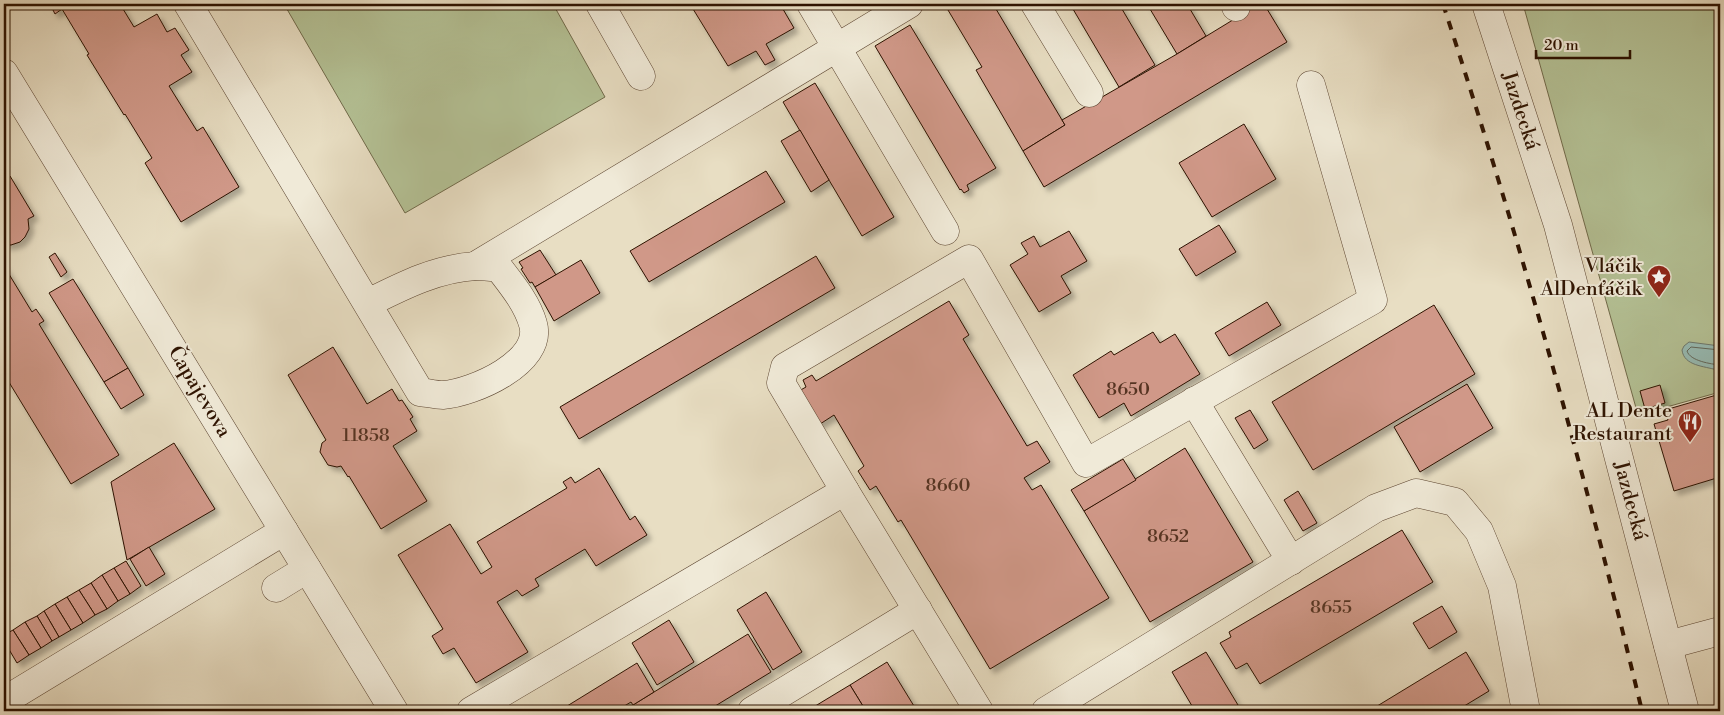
<svg xmlns="http://www.w3.org/2000/svg" width="1724" height="715" font-family="'Libre Bodoni',serif">
<style>
.green{fill:#b4c195;stroke:#706a4a}
.water{fill:#97bcb5;stroke:#6d786d}
.lines{fill:none;stroke-linecap:round;stroke-linejoin:round}
.shore{stroke:#62675a;stroke-width:1}
.building{fill:#d09888;stroke:#2d1200;filter:url(#shadow)}
.minor-casing{stroke:#5c4531;stroke-width:29}
.minor{stroke:#f0ead8;stroke-width:28}
.rail{stroke:#2d1200;stroke-width:4;stroke-dasharray:9 9;stroke-linecap:butt}
.labels{text-anchor:middle;dominant-baseline:central;stroke-width:4;stroke-linejoin:round;paint-order:stroke}
.number-label{font-size:18px;fill:#563422}
.street-label{font-size:20px;fill:#2d1200;stroke:#f0ead8}
.poi-label{font-size:20px;fill:#2d1200;stroke:#f0ead8;text-anchor:end}
</style>
<defs>
<filter id="shadow"><feDropShadow dx="4.5" dy="4.5" stdDeviation="2.5" flood-color="#0004"/></filter>
</defs>
<rect width="100%" height="100%" fill="#e8dec3"/>
<filter id="stains"><feTurbulence type="fractalNoise" baseFrequency=".004" numOctaves="4"/><feColorMatrix values="0 0 0 0 .2 0 0 0 0 .09 0 0 0 0 .02 0 0 0 .5 -.17"/></filter>
<radialGradient id="worn" r=".72"><stop offset=".6" stop-color="#630" stop-opacity="0"/><stop offset="1" stop-color="#630" stop-opacity=".3"/></radialGradient>
<!-- green -->
<g class="green">
<path d="M284 4H553L605 97 405 213Z"/>
<path d="M1523 4H1720V392L1638 415Z"/>
</g>
<!-- water -->
<path class="water" d="M1689 342 1720 346V370H1717C1704 366 1684 366 1682 350L1684 346Z"/>
<g class="lines">
<!-- shore -->
<path class="shore" d="M1720 350 1691 347 1687 351C1690 361 1711 364 1720 365"/>
</g>
<!-- building -->
<g class="building">
<path d="M50 4H120L134 27 157 14 167 32 175 28 189 50 181 55 192 72 169 86 197 131 203 127 239 187 181 222 145 163 152 158 125 114 124 115 87 55 89 54 62 9 55 14Z"/>
<path d="M690 4H780L794 28 766 44 775 60 765 65 756 51 728 66Z"/>
<path d="M947 4H993L1065 125 1023 151 976 70 982 67 945 5Z"/>
<path d="M1070 4H1119L1155 65 1119 87Z"/>
<path d="M1147 4H1187L1206 36 1177 54Z"/>
<path d="M1259 4H1264L1287 42 1044 187 1023 151 1065 125 1062 120 1177 54Z"/>
<path d="M910 25 996 168 967 185 969 190 964 193 961 189 960 190 875 46Z"/>
<path d="M815 83 894 217 862 236 783 102Z"/>
<path d="M1244 124 1276 179 1212 217 1179 163Z"/>
<path d="M800 130 829 180 811 192 781 141Z"/>
<path d="M766 171 785 202 649 282 630 251Z"/>
<path d="M10 176 34 216 28 219 29 229 25 237 20 242 11 245H4V179Z"/>
<path d="M1219 225 1236 252 1196 276 1179 249Z"/>
<path d="M1069 231 1087 261 1061 276 1071 293 1039 312 1010 265 1028 254 1021 243 1034 236 1040 247Z"/>
<path d="M540 250 556 275 535 287 532 282 530 283 521 269 523 268 519 262Z"/>
<path d="M55 253 67 272 61 277 49 257Z"/>
<path d="M816 256 835 288 579 439 560 407Z"/>
<path d="M581 260 600 293 554 321 535 287Z"/>
<path d="M4 266 32 312 36 309 44 321 39 324 119 455 71 484 4 374Z"/>
<path d="M73 279 128 368 104 382 49 293Z"/>
<path d="M949 301 969 335 963 339 1027 446 1037 441 1050 462 1024 478 1032 490 1041 485 1109 598 990 669 901 520 898 522 876 486 870 490 858 471 864 466 834 415 817 426 797 392 806 387 803 380 812 375 816 381Z"/>
<path d="M1267 302 1281 325 1229 356 1215 333Z"/>
<path d="M1434 305 1475 374 1313 470 1272 402Z"/>
<path d="M1153 332 1160 343 1175 334 1200 374 1131 416 1124 403 1099 418 1073 375 1111 351 1114 355Z"/>
<path d="M333 347 367 404 392 389 399 401 402 400 413 417 410 419 417 431 393 446 427 501 381 529 349 476 348 477 341 466 337 467 328 465 320 452 322 443 326 440 288 375Z"/>
<path d="M128 368 144 395 121 409 104 382Z"/>
<path d="M1467 384 1493 428 1420 472 1394 427Z"/>
<path d="M1660 385 1665 403 1645 409 1640 391Z"/>
<path d="M1720 394V477L1674 491 1654 424 1668 420 1665 410Z"/>
<path d="M1250 410 1268 440 1254 449 1235 418Z"/>
<path d="M174 443 215 509 127 560 111 482Z"/>
<path d="M1185 448 1253 562 1150 622 1084 511Z"/>
<path d="M1123 459 1136 480 1084 511 1071 490Z"/>
<path d="M599 468 630 520 635 516 647 535 596 566 585 549 535 579 539 586 522 596 517 590 497 602 528 652 476 683 454 648 443 654 432 636 443 629 398 555 450 524 481 574 492 567 477 542 567 488 563 482 571 477 575 483Z"/>
<path d="M1298 491 1317 523 1303 531 1284 500Z"/>
<path d="M1402 530 1433 582 1260 684 1247 663 1236 669 1220 643 1231 637 1229 632Z"/>
<path d="M149 547 165 574 146 586 130 559Z"/>
<path d="M126 561 141 586 130 594 114 568Z"/>
<path d="M114 568 130 594 118 601 102 575Z"/>
<path d="M102 575 118 601 107 609 91 583Z"/>
<path d="M91 583 107 609 95 615 79 590Z"/>
<path d="M79 590 95 615 83 623 67 597Z"/>
<path d="M766 592 802 652 773 670 737 610Z"/>
<path d="M67 597 83 623 71 630 55 604Z"/>
<path d="M55 604 71 630 59 637 44 611Z"/>
<path d="M1442 606 1457 632 1429 649 1413 623Z"/>
<path d="M44 611 59 637 52 641 37 616Z"/>
<path d="M37 616 52 641 41 648 25 622Z"/>
<path d="M669 620 694 662 657 685 632 643Z"/>
<path d="M25 622 41 648 29 655 13 630Z"/>
<path d="M13 630 29 655 17 663 4 641V635Z"/>
<path d="M748 634 771 672 707 711H637L633 705Z"/>
<path d="M1206 652 1241 710 1239 711H1195L1172 672Z"/>
<path d="M1466 652 1489 691 1456 711H1369Z"/>
<path d="M887 662 917 711H866L850 685Z"/>
<path d="M637 663 654 692 633 705 631 702 616 711H559Z"/>
<path d="M850 685 866 711H807Z"/>
</g>
<g class="lines">
<defs>
<g id="minor">
<path d="M188 4 420 392C428 393 436 395 443 395 473 393 544 362 533 324 527 303 512 285 499 268 491 267 483 266 476 266 437 268 402 286 368 303"/>
<path d="M600 4 641 76"/>
<path d="M811 4 945 231"/>
<path d="M1035 4 1089 93"/>
<path d="M1235 4 1236 7"/>
<path d="M1486 4 1558 225 1685 711"/>
<path d="M4 73 394 711"/>
<path d="M475 266 909 4"/>
<path d="M1194 401 1291 561"/>
<path d="M845 491 781 383 785 367 969 259 1086 463 1373 300 1311 85"/>
<path d="M276 588 307 569"/>
<path d="M1668 645 1720 631"/>
<path d="M4 701 284 531"/>
<path d="M471 711 845 491 979 711"/>
<path d="M752 711 918 610"/>
<path d="M1046 711 1376 508 1416 493 1455 502 1479 531 1502 586 1526 711"/>
</g>
</defs>
<!-- minor casing -->
<use href="#minor" class="minor-casing"/>
<!-- minor -->
<use href="#minor" class="minor"/>
<!-- rail -->
<path class="rail" d="M1443 4C1519 237 1585 473 1642 711"/>
</g>
<!-- icons -->
<defs>
<symbol id="sight-pin" viewBox="-11 -11 22 30"><path d="M0 17L-7.5 6A9.5 9.5 0 1 1 7.5 6Z" fill="#8f2418" stroke="#f0ead8"/><path d="M0-6L1.8-2.2L6-1.7L2.9 1.2L3.7 5.4L0 3.3L-3.7 5.4L-2.9 1.2L-6-1.7L-1.8-2.2Z" fill="#fff"/></symbol>
<symbol id="restaurant-pin" viewBox="-11 -11 22 30"><path d="M0 17L-7.5 6A9.5 9.5 0 1 1 7.5 6Z" fill="#8f2418" stroke="#f0ead8"/><path d="M-5-6h1v4h1v-4h1v4h1v-4h1v5L-1.5 .5V6h-2V.5L-5-1ZM5-6V6H3V1.5H1.5Q1.5-4 5-6Z" fill="#fff"/></symbol>
</defs>
<g fill-rule="evenodd">
<use href="#sight-pin" x="1645" y="263" width="28" height="38"/>
<use href="#restaurant-pin" x="1676" y="408" width="28" height="38"/>
</g>
<g class="labels">
<!-- number labels -->
<g class="number-label">
<text x="1128" y="389">8650</text>
<text x="366" y="435">11858</text>
<text x="948" y="485">8660</text>
<text x="1168" y="536">8652</text>
<text x="1331" y="607">8655</text>
</g>
<!-- street labels -->
<g class="street-label">
<text transform="translate(1520 111) rotate(72)">Jazdecká</text>
<text transform="translate(199 392) rotate(59)">Čapajevova</text>
<text transform="translate(1630 501) rotate(75)">Jazdecká</text>
</g>
<!-- poi labels -->
<g class="poi-label">
<text x="1642" y="266">Vláčik<tspan x="1642" dy="23">AlDenťáčik</tspan></text>
<text x="1672" y="411">AL Dente<tspan x="1672" dy="23">Restaurant</tspan></text>
</g>
</g>
<!-- margin -->
<rect width="1724" height="715" fill="none" stroke="#e8dec3" stroke-width="20"/>
<rect x="5" y="5" width="1714" height="705" fill="none" stroke="#2d1200" stroke-width="2.5"/>
<rect x="10" y="10" width="1704" height="695" fill="none" stroke="#2d1200"/>
<!-- scale -->
<path d="M1536 50v8h94v-8" fill="none" stroke="#2d1200" stroke-width="2.5"/>
<text x="1544" y="50" font-size="15" fill="#2d1200" stroke="#f0ead8" stroke-width="4" paint-order="stroke">20 m</text>
<rect width="100%" height="100%" filter="url(#stains)"/>
<rect width="100%" height="100%" fill="url(#worn)"/>
</svg>
